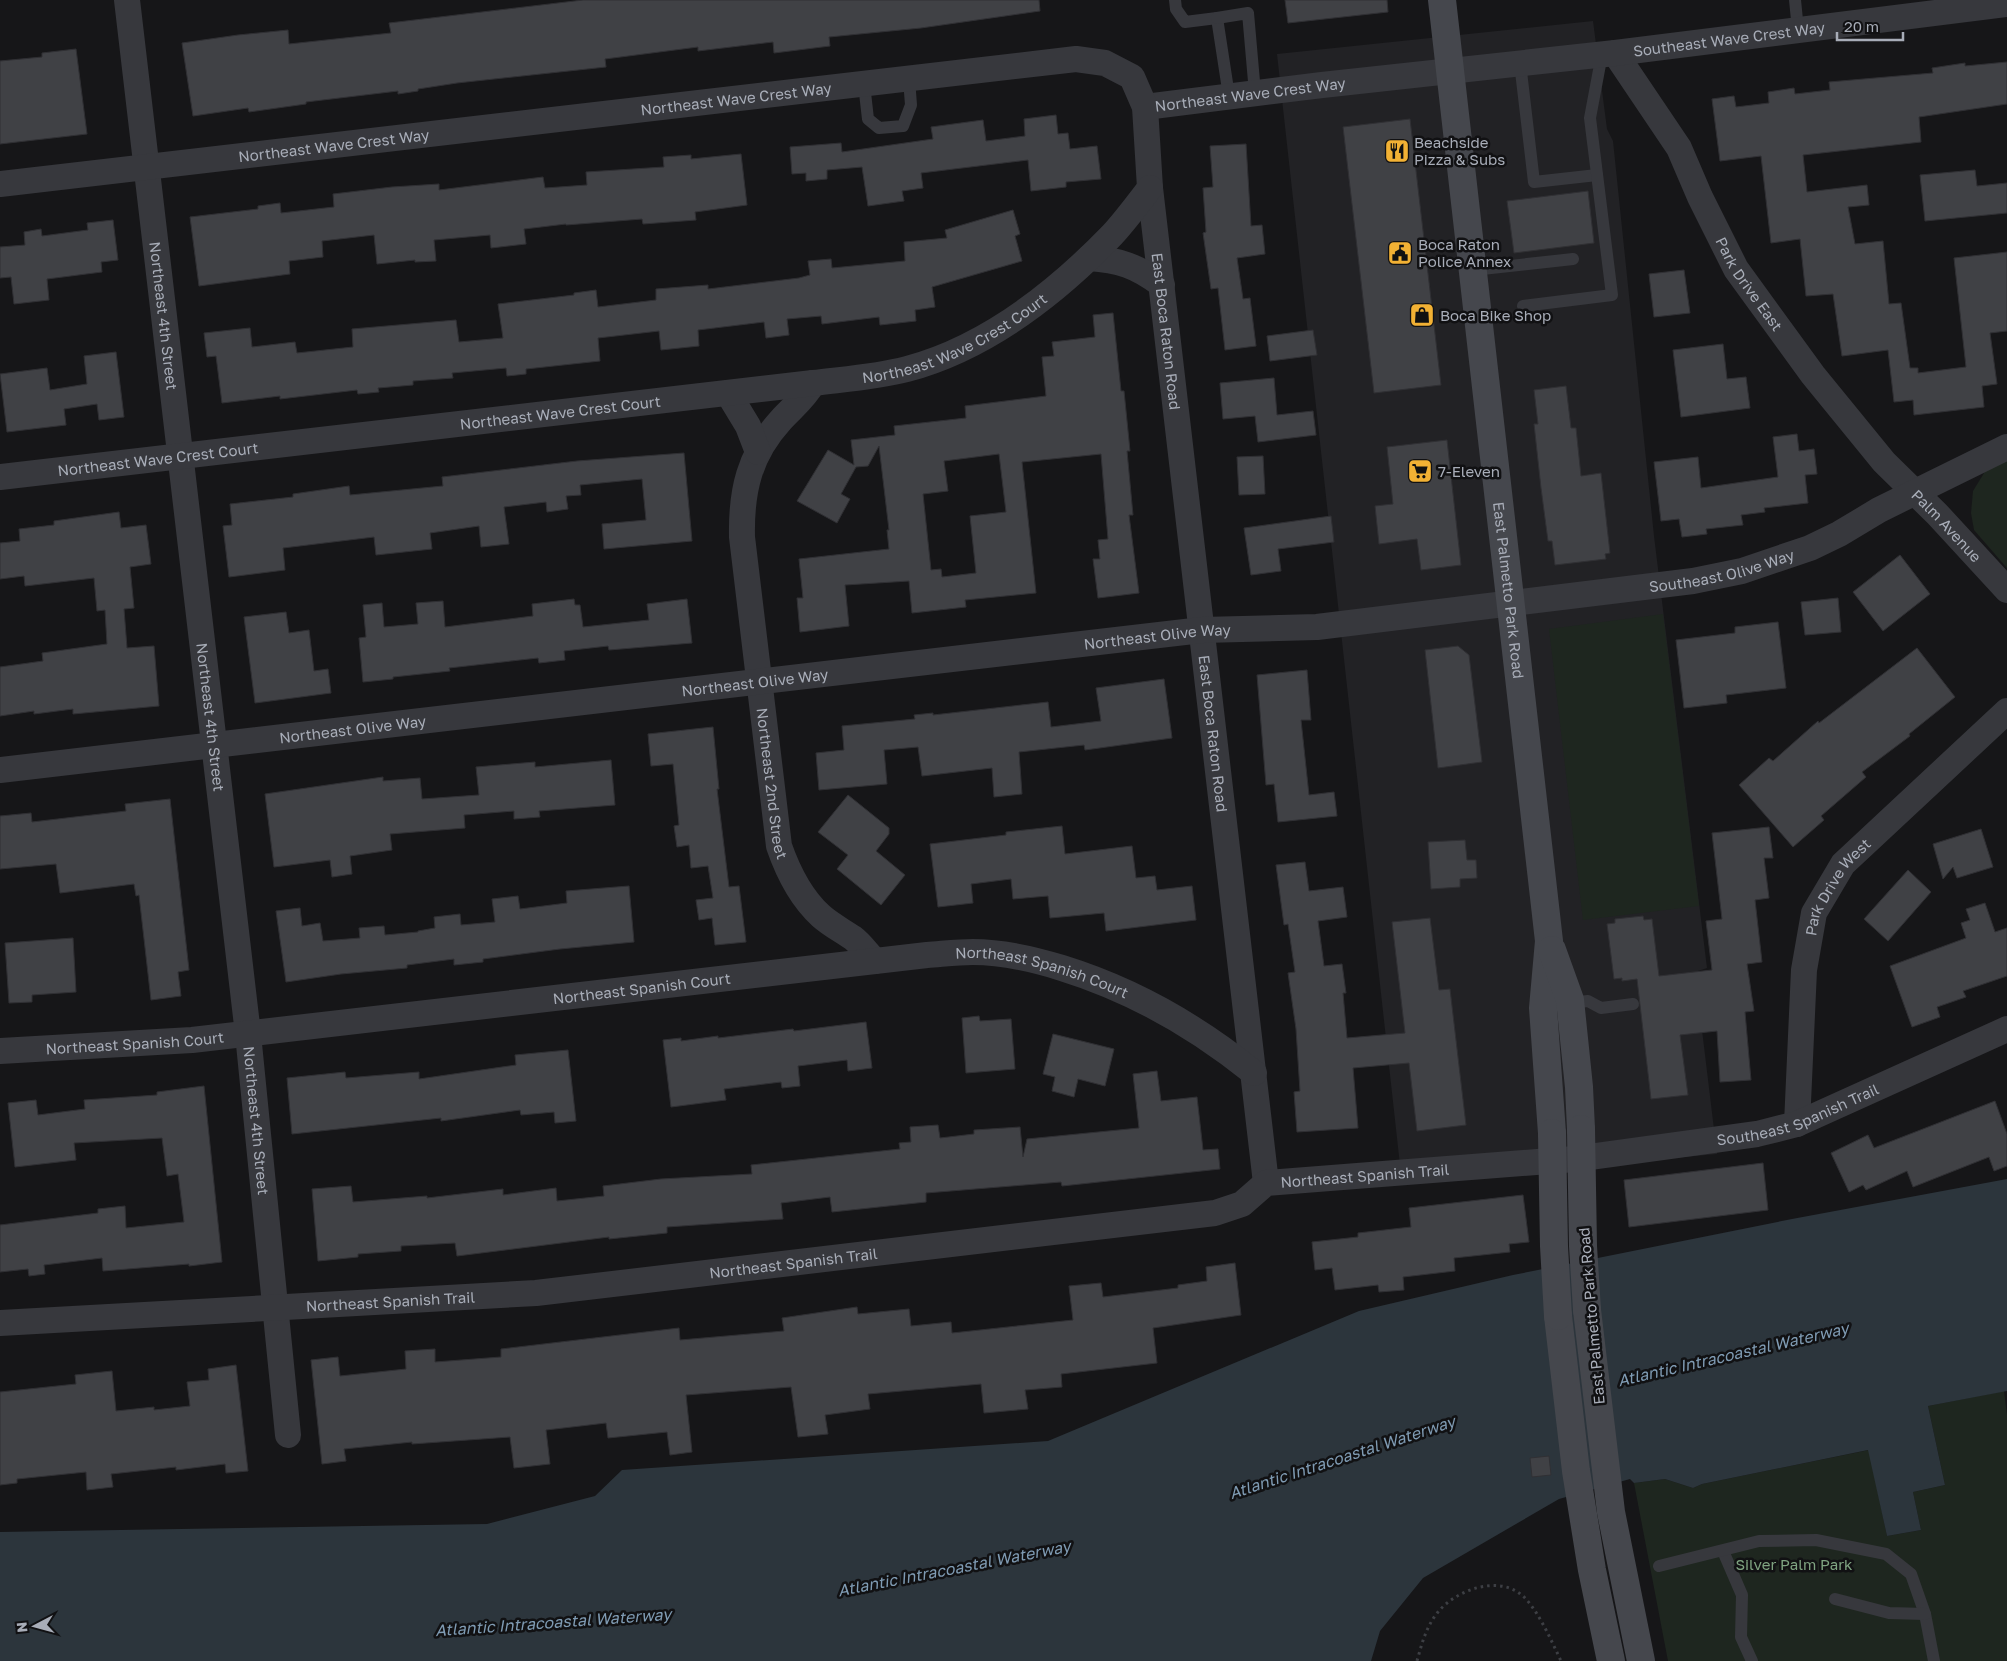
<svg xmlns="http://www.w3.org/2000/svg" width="2007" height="1661" font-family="'Golos Text',sans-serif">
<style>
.built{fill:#222225}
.green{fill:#1e261f}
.water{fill:#2c353c}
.building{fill:#404145;stroke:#303034;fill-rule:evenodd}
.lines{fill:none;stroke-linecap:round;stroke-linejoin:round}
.path{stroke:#3d3f44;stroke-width:3;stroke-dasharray:2.5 4;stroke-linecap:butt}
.service{stroke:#37383d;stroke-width:12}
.minor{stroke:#37383d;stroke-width:26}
.secondary{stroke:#45474d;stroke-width:28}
.secondary-bridge{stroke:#45474d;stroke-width:28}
.labels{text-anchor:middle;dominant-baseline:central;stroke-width:5;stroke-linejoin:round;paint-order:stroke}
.street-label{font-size:15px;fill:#a8adb8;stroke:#111113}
.poi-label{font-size:15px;fill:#a8adb8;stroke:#111113;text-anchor:start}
.park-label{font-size:15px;fill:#7fa381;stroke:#111113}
.water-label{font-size:16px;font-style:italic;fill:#7f9bb3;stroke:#111113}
</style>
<rect width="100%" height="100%" fill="#161618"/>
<!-- built -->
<path class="built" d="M1593 21 1607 129 1613 141 1654 536 1707 968 1695 972 1717 1154 1402 1183 1277 54Z"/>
<!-- green -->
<g class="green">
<path d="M2007 455V568L1974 530 1971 513 1973 491 1989 465Z"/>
<path d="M1663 614 1699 906 1583 920 1549 629Z"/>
<path d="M2004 1391 2007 1415V1661H1668L1634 1483 1665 1479 1693 1488 1702 1484 1869 1450 1887 1536 1921 1530 1913 1492 1945 1485 1928 1406Z"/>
</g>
<!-- water -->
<path class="water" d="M2007 1179V1391L1928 1406 1945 1485 1913 1492 1921 1530 1887 1536 1868 1450 1702 1484 1693 1488 1665 1479 1634 1483 1630 1479 1559 1499 1423 1578 1380 1631 1371 1661H0V1532L487 1524 595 1496 622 1470 1048 1441 1359 1311 1513 1275 1792 1219Z"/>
<!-- building -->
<g class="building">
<path d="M583 0H1039L1040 11 921 28 829 37 830 46 774 53 773 42 698 51V47L605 59 606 67 457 83 418 89V91L398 94V91L306 102V104L249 112 248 108 193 116 182 43 238 35 288 30 289 44 391 33 389 23Z"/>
<path d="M1285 0H1387L1388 12 1288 23Z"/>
<path d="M76 49 87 134 0 144V61L42 57V53Z"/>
<path d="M2007 62V104L1919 117 1921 142 1803 155 1807 192 1867 185 1869 205 1848 207 1855 244 1883 241 1889 304 1901 303 1910 368H1918V373L1966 367 1954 258 2007 252V331L1990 333 1997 384 1982 386 1984 407 1914 415 1913 400 1894 402 1888 350 1842 356 1833 294 1806 296 1800 239 1771 243 1761 156 1720 161 1712 99 1734 96 1736 107 1769 103 1768 92 1794 88 1795 94 1830 90 1829 82 1933 73 1932 68 1965 63V66Z"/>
<path d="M1056 115 1058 134 1068 133 1070 149 1097 146 1101 179 1066 182V187L1031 191 1028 160 921 173 923 188 902 191 904 201 868 206 862 167 827 170V179L806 181V173L792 174 790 147 841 143 842 152 933 139 931 127 983 120 986 141 1025 136 1024 119Z"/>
<path d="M1410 119 1441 385 1374 393 1343 127Z"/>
<path d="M1246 144 1251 226 1262 225 1265 254 1237 258 1243 299 1250 298 1256 346 1225 350 1218 288 1211 289 1203 233 1206 232 1203 188 1213 187 1210 146Z"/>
<path d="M741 154 747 205 695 212 696 220 643 224 642 219 566 225V224L524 229 526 244 491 248 490 235 434 240 436 261 415 262V260L377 264 374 235 322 241 323 257 289 261 290 274 199 286 190 217 258 209V206L280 203 281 213 334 207 333 194 392 187 439 184V190L543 177 545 188 587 185 586 172 664 167 663 157 691 155V159Z"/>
<path d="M1975 170 1977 186 2007 183V213L1925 221 1920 175Z"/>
<path d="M1588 191 1594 243 1514 253 1507 201Z"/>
<path d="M1013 210 1020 234 1015 236 1022 261 932 287 935 307 915 310 916 321 880 325 879 317 822 324 821 316 787 319 789 335 766 338 764 322 698 330 699 346 661 350 659 331 598 338 600 361 526 369V374L507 376 506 368 452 373 453 378 413 381V385L378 388 379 392 358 394 357 390 280 399V396L222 403 216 356 207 357 204 333 250 328 252 347 295 342 297 353 353 347 352 329 456 320 459 342 503 338 498 304 574 295V293L596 290 598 307 656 300V289L708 285V289L799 278 810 275 808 261 831 259 832 268 905 261 904 242 947 238 945 230Z"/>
<path d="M113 220 118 260 101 262 102 272 47 279 49 300 14 304 11 277 0 278V247L25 245 24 232 41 229 42 236 88 230 87 223Z"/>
<path d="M1684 270 1690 313 1654 317 1649 274Z"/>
<path d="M1113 313 1121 391H1124L1130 451H1127L1133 515H1129L1139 593 1098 598 1093 559H1100L1098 540 1108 539 1101 454 1022 462 1036 593 965 600 966 607 912 613 909 581 845 585 849 626 800 632 797 598H803L799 559 889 549 887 530H889L879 446 868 466 856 467 841 494 850 499 837 523 797 501 828 450 854 465 851 440 895 435 894 426 966 418 965 406 1046 396 1042 357 1054 356 1052 342 1095 337 1093 315ZM999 454 1006 512 970 516 976 573 942 577 941 569 931 570 923 494 948 491 944 461Z"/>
<path d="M1313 330 1317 355 1270 361 1267 336Z"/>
<path d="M1723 344 1727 379 1746 377 1750 408 1681 417 1673 350Z"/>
<path d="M116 352 124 417 99 420 97 404 64 409 66 425 7 432 0 374 47 368 50 390 87 384 84 356Z"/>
<path d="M1274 378 1277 415 1313 411 1316 435 1258 442 1255 416 1223 419 1220 383Z"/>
<path d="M1566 386 1571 428H1576L1581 476 1601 473 1610 553 1605 554 1606 559 1555 565 1552 541H1548L1541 488 1534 424H1538L1534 390Z"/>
<path d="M1797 434 1799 451 1814 449 1817 474 1805 475 1808 503 1764 508 1765 512 1741 515 1743 525 1706 529 1707 534 1682 537 1679 519 1661 521 1654 462 1698 457 1701 488 1778 477 1773 437Z"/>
<path d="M1447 440 1461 565 1421 570 1417 539 1379 544 1375 506 1393 504 1387 447Z"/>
<path d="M684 453 692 541 604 549 602 524 646 520 642 479 580 485 581 495 566 496 568 509 547 512 546 502 504 507 509 544 481 547 479 526 430 533 432 549 376 555 374 537 283 548 285 570 229 577 223 526 232 525 230 504 293 497V494L349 486 350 495 443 486 442 477 577 461Z"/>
<path d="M1263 456 1265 494 1239 495 1237 457Z"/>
<path d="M119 512 121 528 146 525 151 564 130 567 134 608 124 609 127 648 154 646 159 706 73 714V709L34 714V711L0 716V667L43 661 42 653 107 644 105 610 97 611 94 578 25 586 24 576 0 579V543L20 541 19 529 54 525V521Z"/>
<path d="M1331 516 1334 542 1278 549 1281 571 1251 575 1244 528Z"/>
<path d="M1900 555 1930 594 1883 631 1853 592Z"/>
<path d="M1838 598 1841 632 1805 635 1801 602Z"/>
<path d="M574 599 575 605H580L583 627 649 620 647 604 687 599 692 643 609 650 608 646 564 651 565 660 539 663 538 658 449 668 450 671 393 677V679L363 682 359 638 366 637 363 605 382 603 384 627 418 624 416 603 443 601 445 627 533 616 532 604Z"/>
<path d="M286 612 289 633 309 630 314 671 328 669 331 693 255 703 244 617Z"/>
<path d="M1778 622 1786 688 1726 695 1727 703 1684 708 1676 640 1735 633V627Z"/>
<path d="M1458 646 1469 655 1482 762 1438 768 1425 650Z"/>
<path d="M1917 648 1955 697 1909 734 1910 736 1862 772 1866 777 1821 816 1824 820 1793 847 1739 785 1769 758 1773 761 1818 721 1819 723Z"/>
<path d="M1307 670 1311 720H1301L1309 795 1334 792 1337 816 1278 822 1274 784 1266 785 1257 675Z"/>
<path d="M1164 679 1172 738 1085 750 1084 745 1019 752 1022 794 994 797 992 768 922 776 918 747 884 750 887 784 819 790 816 753 844 750 842 726 915 719 914 715 933 713V715L1048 702 1051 727 1101 721 1096 688Z"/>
<path d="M713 727 719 789H717L729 887 739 886 746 942 715 945 712 918 699 920 696 900 713 898 708 866 691 868 689 845 677 847 674 826 679 825 673 764 651 766 648 734Z"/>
<path d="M611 760 615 805 539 811 540 817 514 819V811L464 815 465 828 390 834 392 850 350 856 352 874 332 877 330 860 274 867 265 794 383 777V781L420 778 422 799 479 795 476 767 535 762V767Z"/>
<path d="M848 795 889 828V834L876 851 905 875 881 905 837 869 848 855 818 832Z"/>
<path d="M170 799 189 970 178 972 181 996 151 1000 139 895 136 896 134 884 60 893 56 864 0 869V816L31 813 32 822 126 811 125 804Z"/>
<path d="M1062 826 1065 854 1132 846 1136 878 1155 876 1157 890 1192 886 1196 920 1106 931 1104 913 1050 918 1048 896 1013 899 1011 879 971 884 973 903 938 907 930 844 1006 835V832Z"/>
<path d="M1769 827 1773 858H1764L1769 898 1755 900 1762 962 1747 964 1754 1011 1745 1012 1751 1080 1720 1082 1717 1031 1680 1035 1688 1095 1651 1099 1637 979 1622 981V978L1614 979 1607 924 1615 923V919L1643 916 1644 920 1652 919 1659 976 1712 970 1706 921 1722 919 1712 833Z"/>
<path d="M1981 829 1993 867 1957 878 1953 867 1943 879 1933 844Z"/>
<path d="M1465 840 1467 860H1476L1477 878 1460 879V887L1431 889 1428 842Z"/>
<path d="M1305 862 1309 891 1343 887 1347 917 1318 921 1324 966 1342 964 1346 993H1343L1347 1038 1405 1033 1392 922 1430 918 1439 990 1450 989 1466 1125 1417 1131 1409 1063 1353 1068 1358 1128 1297 1132 1294 1092 1300 1091 1296 1029 1288 973 1295 972 1288 924 1284 925 1276 865Z"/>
<path d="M1908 870 1931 892 1888 941 1864 919Z"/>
<path d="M629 886 634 942 560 949 483 959V962L454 965V959L407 965V968L341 974 286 982 276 911 300 908 302 926 320 923 323 941 360 938 359 928 384 926 385 935 418 932V931L435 928 434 917 460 914 461 925 495 922 492 899 518 896 520 909 567 903 566 891Z"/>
<path d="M1985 903 1995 932 2007 928V976L1963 991 1966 997 1937 1007 1940 1017 1912 1027 1890 966 1966 938 1961 923 1970 920 1966 909Z"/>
<path d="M73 938 76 992 32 995V1002L9 1003 5 943Z"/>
<path d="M979 1016 980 1021 1011 1019 1015 1069 966 1073 962 1018Z"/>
<path d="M866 1022 872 1068 848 1071 847 1060 798 1066 800 1086 782 1088 781 1082 724 1089 726 1100 671 1107 663 1040 681 1038V1041L718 1036V1038L793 1029 794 1031Z"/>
<path d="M1053 1034 1114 1049 1105 1086 1078 1079 1074 1097 1052 1091 1055 1077 1043 1074Z"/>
<path d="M568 1050 576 1121 555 1123 554 1112 521 1115 520 1110 441 1121V1118L292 1134 287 1078 345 1072 346 1078 419 1072V1079L516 1065 515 1055Z"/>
<path d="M1157 1071 1161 1101 1197 1097 1203 1150 1218 1149 1220 1169 1062 1186 1061 1182 926 1193V1202L832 1212 830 1197 781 1203 783 1219 667 1227V1233L609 1239V1237L457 1256 455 1243 401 1246V1251L358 1254V1257L318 1261 312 1189 351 1186 353 1202 427 1196V1198L503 1189V1195L556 1188 557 1201 604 1196 603 1186 661 1179 752 1174 751 1165 900 1149 899 1143 911 1142 910 1127 938 1125 940 1138 974 1134V1130L1020 1127 1023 1157 1027 1139 1139 1128 1133 1074Z"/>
<path d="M204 1086 222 1262 189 1266V1264L103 1271 102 1258 44 1265 45 1274 29 1276 28 1269 0 1272V1225L98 1213V1209L125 1206 126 1228 184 1222 178 1174 167 1176 162 1138 74 1143 76 1160 15 1167 8 1103 36 1100 38 1115 85 1109 84 1100 157 1095V1092Z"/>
<path d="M1995 1101 2007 1134V1166L1994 1171 1989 1157 1913 1187 1907 1171 1866 1190 1863 1185 1849 1192 1831 1153 1868 1135 1874 1148Z"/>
<path d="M1763 1163 1768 1210 1629 1227 1624 1180Z"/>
<path d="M1523 1195 1529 1242 1509 1244 1510 1252 1454 1258 1455 1271 1403 1277 1404 1290 1379 1292 1378 1285 1335 1290 1332 1268 1315 1270 1312 1242 1358 1237V1233L1411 1227 1409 1208Z"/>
<path d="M1235 1263 1241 1315 1153 1328 1157 1363 1061 1374 1062 1387 1025 1390 1028 1409 984 1413 981 1384 868 1394 870 1409 825 1415 828 1434 798 1437 791 1387 686 1395 692 1452 670 1455 667 1432 608 1438 606 1423 546 1430 550 1464 514 1468 510 1437 412 1444V1442L344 1449 346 1461 322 1464 311 1360 338 1357 340 1376 406 1369 405 1351 435 1349V1362L501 1357V1349L679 1328 680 1340 784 1331 782 1318 857 1307 858 1314 909 1309 911 1326 951 1322 952 1333 1073 1320 1069 1286 1101 1283 1103 1297 1178 1288V1285L1207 1281 1206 1267Z"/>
<path d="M236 1365 248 1471 226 1473 225 1464 176 1470V1467L111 1474 113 1487 87 1490 86 1472 17 1479V1483L0 1485V1392L76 1384 75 1375 112 1371 116 1411 154 1407V1410L190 1406 187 1382 209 1380 208 1369Z"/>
<path d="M1549 1456 1551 1475 1532 1477 1530 1458Z"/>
</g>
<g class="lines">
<!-- path -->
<path class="path" d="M1417 1661C1422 1643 1426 1627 1438 1612 1457 1589 1500 1574 1524 1597 1539 1612 1552 1642 1561 1661"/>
<!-- service -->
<g class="service">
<path d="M1175 0 1176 9 1185 22 1217 18 1229 96"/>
<path d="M1795 0 1798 30"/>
<path d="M1217 18 1248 13 1255 93"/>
<path d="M1520 63 1534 182 1597 175"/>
<path d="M864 84 868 119 879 128 903 126 911 105 909 79"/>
<path d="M1473 270 1573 259"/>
<path d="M1523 306 1612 295 1590 118 1602 54"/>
<path d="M1570 1003 1588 1001 1601 1008 1633 1004"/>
<path d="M1723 1551 1742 1595 1741 1637 1752 1661"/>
<path d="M1659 1566 1759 1541 1816 1540 1886 1554 1911 1574 1925 1614 1934 1661"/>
<path d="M1835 1599 1889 1613 1925 1614"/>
</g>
<!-- minor -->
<g class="minor">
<path id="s1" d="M127 0 248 1034 288 1435"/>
<path id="s2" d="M1615 53 1679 148 1700 197 1736 269 1813 375 1884 462 1937 514 2007 590"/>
<path id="s3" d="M1145 107 1322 85 1615 53 2007 4"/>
<path id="s4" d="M0 184 1076 59 1105 63 1132 77 1145 107 1150 188 1266 1183"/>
<path d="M1089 258C1119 260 1137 266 1162 285"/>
<path id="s5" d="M813 383C805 398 793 407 781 420 749 455 741 491 742 537L779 846C788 872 800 897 821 916 831 925 843 931 853 938 861 944 868 954 875 961"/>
<path d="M728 393 748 426 758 452"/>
<path id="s6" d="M0 477 813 383C845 379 877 377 907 369 986 348 1056 293 1112 235 1126 220 1138 203 1150 188"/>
<path id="s7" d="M0 770 1202 630 1317 627 1693 581 1742 571 1810 548 1839 534 1879 510 2007 447"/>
<path id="s8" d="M0 1051 192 1040 927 955C942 954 957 952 973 952 1002 952 1033 959 1062 968 1133 990 1196 1026 1254 1073"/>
<path id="s9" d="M1797 1124 1804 970 1814 913 1843 864 2007 711"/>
<path id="s10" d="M0 1323 536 1293 1215 1213 1242 1204 1266 1183 1575 1159 1757 1134 1797 1124 2007 1029"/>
</g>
<!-- secondary -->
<g class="secondary">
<path id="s11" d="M1442 0 1549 941 1543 1008 1552 1133"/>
<path d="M1552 950 1570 1000 1579 1087 1581 1129"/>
<path d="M1587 1310 1611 1512 1641 1661"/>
<path d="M1558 1316 1576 1471 1592 1570 1611 1661"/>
</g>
<!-- secondary-bridge -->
<g class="secondary-bridge">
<path d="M1581 1129 1583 1246 1587 1310"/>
<path d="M1552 1133 1554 1246 1558 1316"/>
</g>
</g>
<!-- icons -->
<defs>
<symbol id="restaurant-square" viewBox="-11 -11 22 22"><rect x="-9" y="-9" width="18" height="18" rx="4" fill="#f2b134" stroke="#111113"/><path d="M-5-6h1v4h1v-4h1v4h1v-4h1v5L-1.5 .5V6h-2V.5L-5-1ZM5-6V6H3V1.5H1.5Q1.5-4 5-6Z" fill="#111"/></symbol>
<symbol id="civic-square" viewBox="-11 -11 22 22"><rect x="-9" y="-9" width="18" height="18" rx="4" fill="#f2b134" stroke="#111113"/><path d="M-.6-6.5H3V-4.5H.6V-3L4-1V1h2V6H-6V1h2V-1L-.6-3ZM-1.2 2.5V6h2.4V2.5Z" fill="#111"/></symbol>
<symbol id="shop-square" viewBox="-11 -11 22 22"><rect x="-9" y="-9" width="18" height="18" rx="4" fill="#f2b134" stroke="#111113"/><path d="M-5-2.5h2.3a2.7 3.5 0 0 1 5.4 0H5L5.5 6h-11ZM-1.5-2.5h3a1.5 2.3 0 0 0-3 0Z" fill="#111"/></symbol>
<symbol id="supermarket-square" viewBox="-11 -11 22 22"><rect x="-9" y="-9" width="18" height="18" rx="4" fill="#f2b134" stroke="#111113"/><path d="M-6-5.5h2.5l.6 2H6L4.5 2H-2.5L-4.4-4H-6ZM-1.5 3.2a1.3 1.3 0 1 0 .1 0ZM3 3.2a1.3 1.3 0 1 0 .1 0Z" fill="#111"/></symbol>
</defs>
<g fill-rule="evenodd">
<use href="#restaurant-square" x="1383" y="137" width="28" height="28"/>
<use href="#civic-square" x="1386" y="239" width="28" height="28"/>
<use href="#shop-square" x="1408" y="301" width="28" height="28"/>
<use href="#supermarket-square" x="1406" y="457" width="28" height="28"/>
</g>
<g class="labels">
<!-- street labels -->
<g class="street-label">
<text stroke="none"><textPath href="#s3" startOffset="588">Southeast Wave Crest Way</textPath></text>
<text stroke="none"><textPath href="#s3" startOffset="106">Northeast Wave Crest Way</textPath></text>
<text stroke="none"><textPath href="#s4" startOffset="741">Northeast Wave Crest Way</textPath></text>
<text stroke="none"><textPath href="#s4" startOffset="336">Northeast Wave Crest Way</textPath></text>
<text stroke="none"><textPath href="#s2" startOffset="268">Park Drive East</textPath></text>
<text stroke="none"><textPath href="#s1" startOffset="318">Northeast 4th Street</textPath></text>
<text stroke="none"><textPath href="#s4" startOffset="1401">East Boca Raton Road</textPath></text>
<text stroke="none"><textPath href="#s6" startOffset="969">Northeast Wave Crest Court</textPath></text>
<text stroke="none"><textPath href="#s6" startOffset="564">Northeast Wave Crest Court</textPath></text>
<text stroke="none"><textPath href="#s6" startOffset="159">Northeast Wave Crest Court</textPath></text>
<text stroke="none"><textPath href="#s2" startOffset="581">Palm Avenue</textPath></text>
<text stroke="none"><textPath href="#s7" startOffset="1734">Southeast Olive Way</textPath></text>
<text stroke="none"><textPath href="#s11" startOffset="594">East Palmetto Park Road</textPath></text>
<text stroke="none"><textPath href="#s7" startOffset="1165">Northeast Olive Way</textPath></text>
<text stroke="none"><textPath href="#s7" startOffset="760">Northeast Olive Way</textPath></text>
<text stroke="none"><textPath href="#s1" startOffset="722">Northeast 4th Street</textPath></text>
<text stroke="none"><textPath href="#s7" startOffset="355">Northeast Olive Way</textPath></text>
<text stroke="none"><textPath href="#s4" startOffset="1806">East Boca Raton Road</textPath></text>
<text stroke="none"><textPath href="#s5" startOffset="424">Northeast 2nd Street</textPath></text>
<text stroke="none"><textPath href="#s9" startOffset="246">Park Drive West</textPath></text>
<text stroke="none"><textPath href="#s8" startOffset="1050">Northeast Spanish Court</textPath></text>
<text stroke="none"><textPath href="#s8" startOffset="645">Northeast Spanish Court</textPath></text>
<text stroke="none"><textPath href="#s8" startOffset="135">Northeast Spanish Court</textPath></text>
<text stroke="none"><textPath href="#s10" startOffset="1819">Southeast Spanish Trail</textPath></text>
<text stroke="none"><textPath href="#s1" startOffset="1128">Northeast 4th Street</textPath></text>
<text stroke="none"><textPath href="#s10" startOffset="1380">Northeast Spanish Trail</textPath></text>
<text stroke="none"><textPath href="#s10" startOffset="796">Northeast Spanish Trail</textPath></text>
<text stroke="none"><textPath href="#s10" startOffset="391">Northeast Spanish Trail</textPath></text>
<text transform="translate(1591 1316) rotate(-95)">East Palmetto Park Road</text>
</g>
<!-- poi labels -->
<g class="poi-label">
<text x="1414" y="142">Beachside<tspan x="1414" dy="17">Pizza &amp; Subs</tspan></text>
<text x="1418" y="244">Boca Raton<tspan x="1418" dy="17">Police Annex</tspan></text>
<text x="1440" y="315">Boca Bike Shop</text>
<text x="1438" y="471">7-Eleven</text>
</g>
<!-- park labels -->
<g class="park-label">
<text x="1794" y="1564">Silver Palm Park</text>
</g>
<!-- water labels -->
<g class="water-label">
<text transform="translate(1733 1354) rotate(-13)">Atlantic Intracoastal Waterway</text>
<text transform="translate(1342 1457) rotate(-18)">Atlantic Intracoastal Waterway</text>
<text transform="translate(954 1568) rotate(-11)">Atlantic Intracoastal Waterway</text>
<text transform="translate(553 1622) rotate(-4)">Atlantic Intracoastal Waterway</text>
</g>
</g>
<!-- north arrow -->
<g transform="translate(35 1626) rotate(264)" stroke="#111113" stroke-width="4" paint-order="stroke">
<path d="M0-4L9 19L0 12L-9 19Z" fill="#a8adb8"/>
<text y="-8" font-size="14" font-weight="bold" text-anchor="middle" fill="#a8adb8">N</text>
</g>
<!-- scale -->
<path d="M1837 32v8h66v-8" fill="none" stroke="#a8adb8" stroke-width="2.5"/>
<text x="1844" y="32" font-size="15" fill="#a8adb8" stroke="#111113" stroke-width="4" paint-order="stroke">20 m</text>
</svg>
